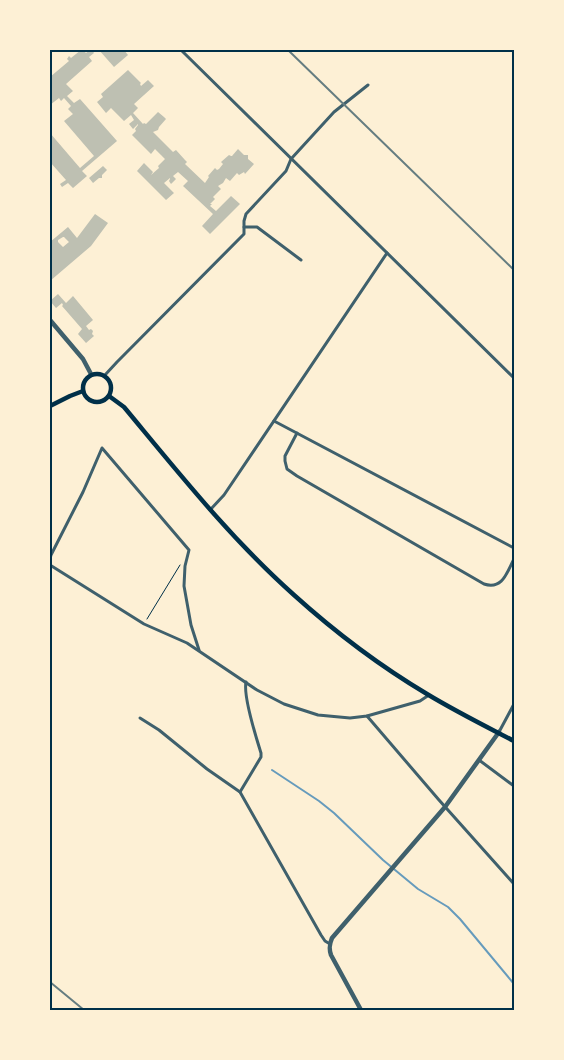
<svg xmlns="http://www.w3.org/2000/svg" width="564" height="1060" font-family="Rubik,sans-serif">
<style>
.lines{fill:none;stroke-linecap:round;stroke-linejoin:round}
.stream{stroke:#669bbc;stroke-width:2}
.building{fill:#bec0b2;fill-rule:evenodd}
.path{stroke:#003049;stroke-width:1}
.minor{stroke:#3f606c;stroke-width:3}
.tertiary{stroke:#3f606c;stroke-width:4.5}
.secondary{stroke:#003049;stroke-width:4.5}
.rail{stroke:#657d81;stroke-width:2}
.neatline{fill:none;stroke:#003049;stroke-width:2}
</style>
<rect width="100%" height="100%" fill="#fdf0d5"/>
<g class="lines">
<!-- stream -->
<path class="stream" d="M272 770 319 801 334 813 383 860 418 889 448 907 460 919 514 984"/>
</g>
<!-- building -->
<g class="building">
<path d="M81 50H83L86 53 90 50H92L94 53 89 57 92 61 66 84 73 91 67 96 74 103 80 99 117 141 82 171 87 176 73 188 68 183 62 187 60 184 66 180 50 162V133L80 168 94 156 64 121 73 114 68 109 71 106 64 98 61 101 59 98 50 105V77L69 61 67 59 69 56 71 58Z"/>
<path d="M99 50H124L128 55 114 67Z"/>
<path d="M128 70 141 83 140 84 141 86 148 80 154 86 134 104 138 108 133 113 143 124 144 123 146 124 158 112 164 117 166 119 159 127 158 130 153 132 173 152 176 150 185 160 187 162 185 164 205 183 209 177 208 176 215 168 217 170 219 169 223 164 221 162 229 155 231 156H232L238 149 244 155H248V159L254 164 245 174 244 172 239 175 237 173 230 181 226 178 223 183 218 186 221 189 213 197 215 199 210 204H212L210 206 216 211 231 196 240 204 210 234 202 226 213 214 183 186 188 181 178 172 173 176 176 179 171 184 169 181 170 179V178L164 183 174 193 166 200 137 171 144 163 153 172 151 175 159 168 158 166 165 159 155 149 151 154 132 135 136 131 135 129 138 125V124L133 129 129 124 134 120 131 115 124 121 111 108 106 113 97 102 103 97 101 94Z"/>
<path d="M103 166 107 170 102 175V178H99L93 183 89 178Z"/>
<path d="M95 214 108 223 91 246 50 281V242L68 227 77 238ZM63 237H64L69 242 63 247 58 242V240Z"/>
<path d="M58 294 66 303 73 296 93 320 86 326 89 330 91 329 93 331 92 334 94 336 86 343 78 334 82 329 62 306 63 305 62 303 56 308 50 301Z"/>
</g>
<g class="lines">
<!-- path -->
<path class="path" d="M147 619 180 565"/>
<!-- minor -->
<g class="minor">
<path d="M181 50 514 378"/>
<path d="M244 227H257L301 260"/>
<path d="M105 375 117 362 244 234V221L246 214 286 171 291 159 334 112 368 85"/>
<path d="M274 421 514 548"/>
<path d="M297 433 285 456V461L287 469 297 476 484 584C503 590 507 572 514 559"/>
<path d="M210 510 224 495 387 253"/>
<path d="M50 559 51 555 83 492 102 448 189 550 185 566 184 586 191 625 199 650"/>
<path d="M50 565 144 624 187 643 257 690 284 704 318 715 350 718 367 716 420 701 429 695"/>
<path d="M367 716 439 800 514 884"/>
<path d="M140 718 159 730 207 769 240 792 321 935 325 941 330 944"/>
<path d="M499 732 514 704"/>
<path d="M479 760 514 786"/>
<path d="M240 792 261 757V753C256 737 243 697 246 682"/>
</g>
<!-- tertiary -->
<g class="tertiary">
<path d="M50 320 83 359 91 374"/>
<path d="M361 1010 331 955C329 949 329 945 332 938L445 807 499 732"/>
</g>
<!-- secondary -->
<g class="secondary">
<circle cx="97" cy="388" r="14"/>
<path d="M109 396 124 407C178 472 231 539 294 595 335 632 380 666 427 694 455 711 485 726 514 741"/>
<path d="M50 406 70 396 83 391"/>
</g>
<!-- rail -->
<g class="rail">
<path d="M288 50 514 270"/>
<path d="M50 982 84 1010"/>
</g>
</g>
<!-- border -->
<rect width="564" height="1060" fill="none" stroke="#fdf0d5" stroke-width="102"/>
<rect x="51" y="51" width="462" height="958" class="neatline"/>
</svg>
